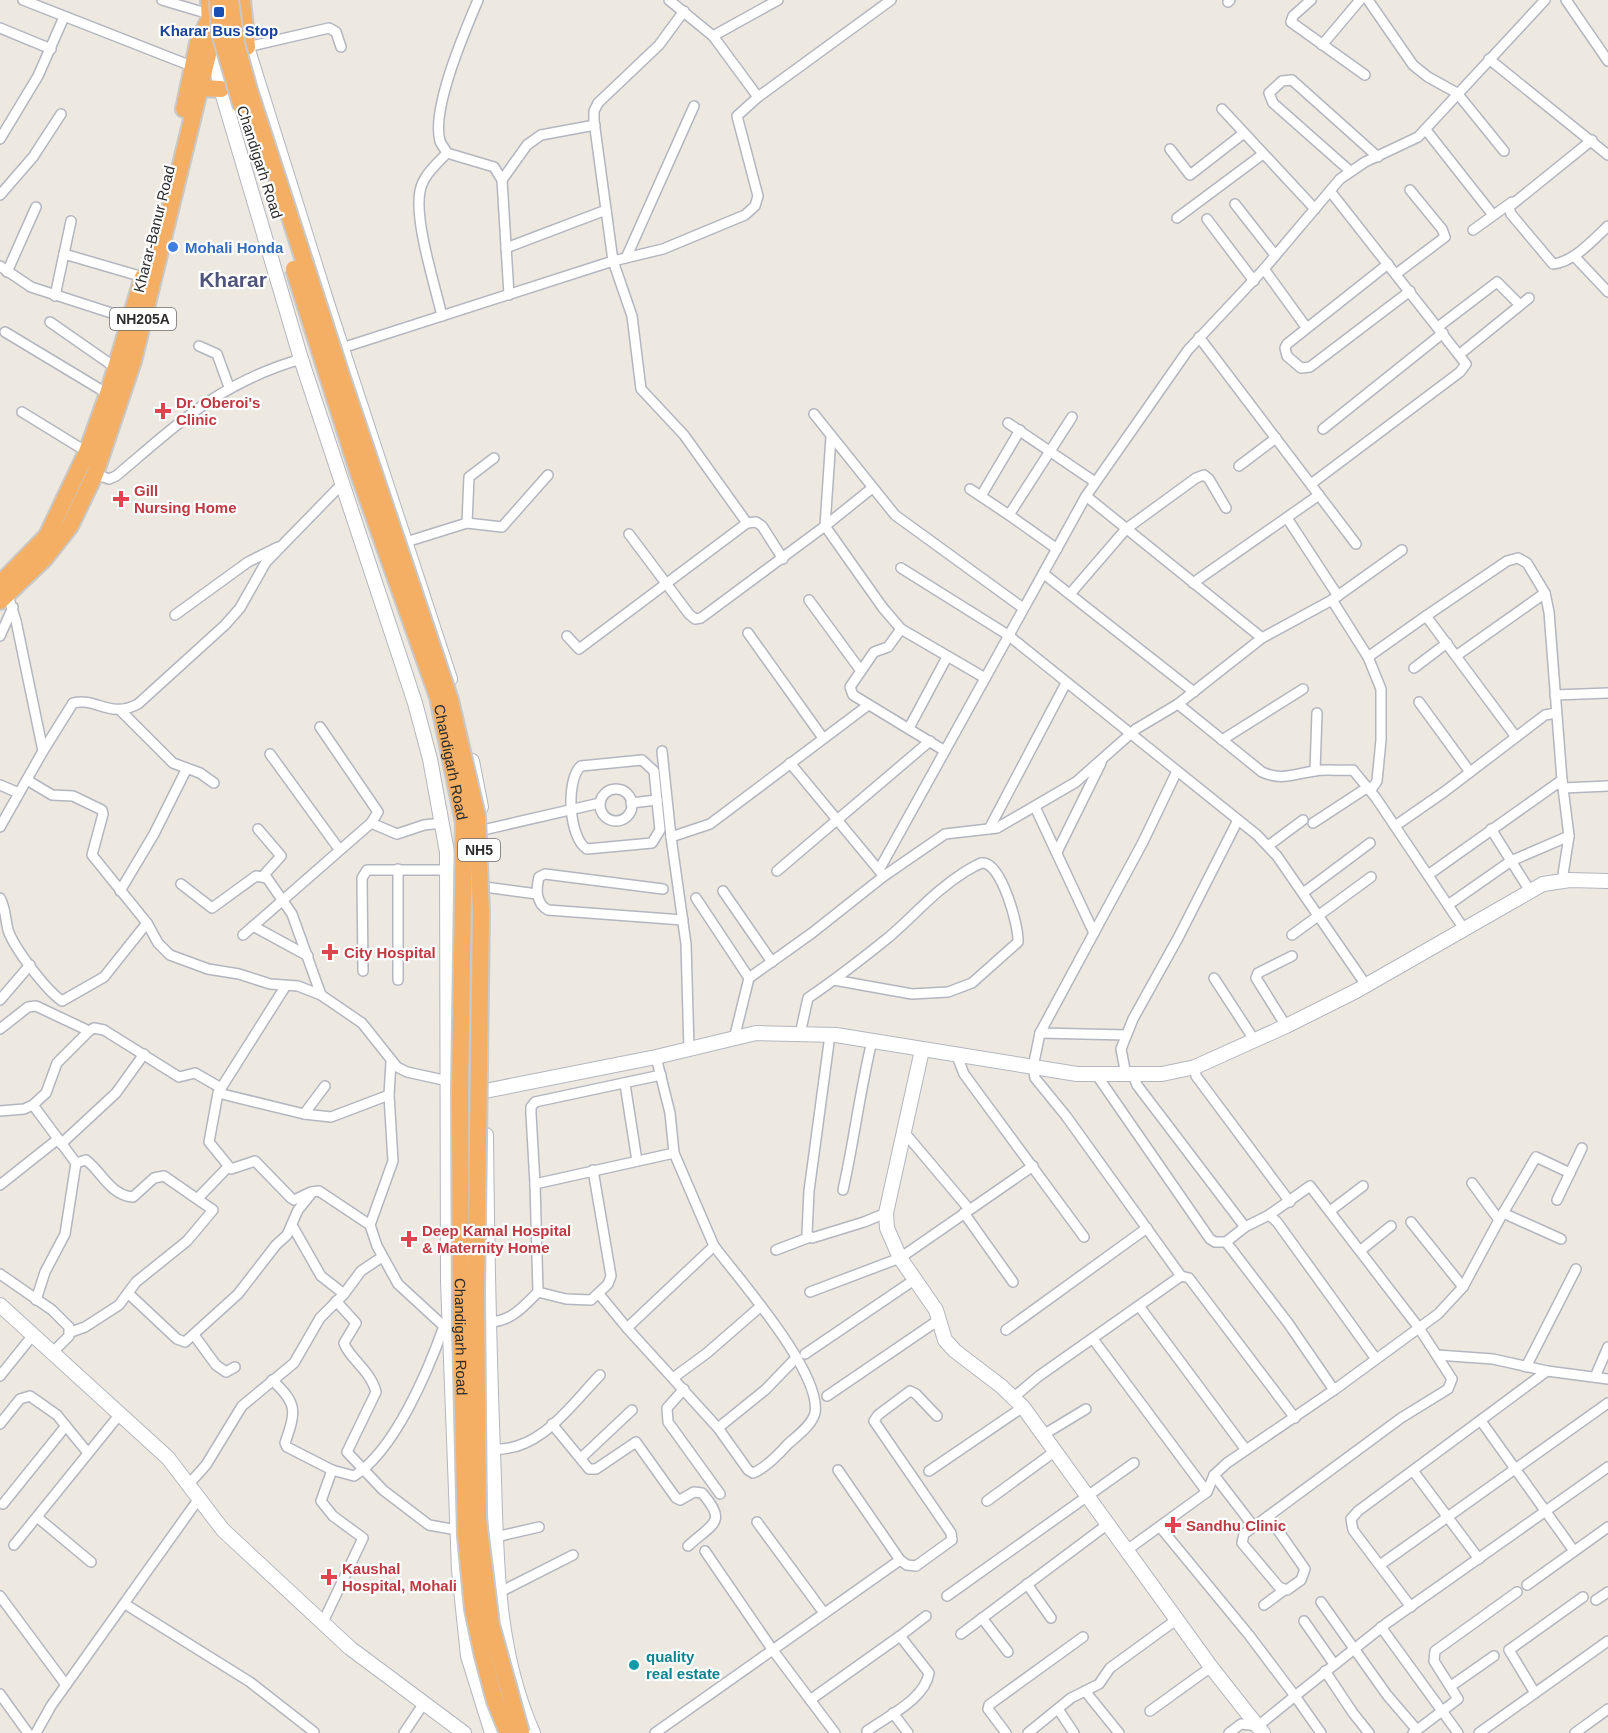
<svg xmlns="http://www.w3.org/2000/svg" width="1608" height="1733" font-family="Arial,sans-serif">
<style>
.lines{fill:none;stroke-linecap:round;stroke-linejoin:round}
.street-casing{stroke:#b4b6bf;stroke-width:12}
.secondary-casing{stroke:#b4b6bf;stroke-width:16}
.highway-casing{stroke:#c8c8c8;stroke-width:20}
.street{stroke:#fff;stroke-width:9}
.secondary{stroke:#fff;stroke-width:14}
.highway{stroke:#f4af65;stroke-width:16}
.highway-bridge-casing{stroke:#c8c8c8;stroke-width:20;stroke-linecap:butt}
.highway-bridge{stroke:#f4af65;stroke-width:16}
.transit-dot{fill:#1a4fb4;stroke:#fff;stroke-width:2}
.shop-dot{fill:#3f7fe0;stroke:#fff;stroke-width:2}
.health-dot{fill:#e0444e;stroke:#fff;stroke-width:2}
.culture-dot{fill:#0f9aa8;stroke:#fff;stroke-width:2}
.labels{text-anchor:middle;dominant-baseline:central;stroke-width:4.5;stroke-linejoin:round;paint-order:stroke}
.shield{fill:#fff;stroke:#6c6c6c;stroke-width:1.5}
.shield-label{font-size:14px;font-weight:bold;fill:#2d2d2d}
.transit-label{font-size:15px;font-weight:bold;fill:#164399;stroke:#fff}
.street-label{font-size:15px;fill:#2d2d2d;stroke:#fff}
.shop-label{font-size:15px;font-weight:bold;fill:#366cbe;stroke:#fff;text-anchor:start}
.health-label{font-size:15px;font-weight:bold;fill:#be3a42;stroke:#fff;text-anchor:start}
.culture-label{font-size:15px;font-weight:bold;fill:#0d838f;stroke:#fff;text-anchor:start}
.district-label{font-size:21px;font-weight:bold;fill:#50547c;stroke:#fff}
</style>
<rect width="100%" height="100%" fill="#ede9e1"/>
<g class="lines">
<defs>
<g id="street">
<path d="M23 0 194 67"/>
<path d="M162 0 209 14"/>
<path d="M478 0C465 31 431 109 440 141 441 144 445 149 447 153L494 167 502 180 509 295"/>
<path d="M669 0 713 36 758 97"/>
<path d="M1311 0 1293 16 1291 22 1365 75"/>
<path d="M1368 0 1413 65 1428 77 1457 93 1504 151"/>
<path d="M1566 0 1608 61"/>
<path d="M1228 2 1230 0"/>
<path d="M684 11 659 45 598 103 594 111V121L613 261 632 316 641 389 684 435 747 523"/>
<path d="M0 28 51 49"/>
<path d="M713 36 778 0"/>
<path d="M1322 45 1360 0"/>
<path d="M247 47 329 28 336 32 341 47"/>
<path d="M1489 59 1608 155"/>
<path d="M1222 109 1315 209"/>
<path d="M1426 130 1493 215"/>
<path d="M0 139 38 76 64 17"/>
<path d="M1592 140 1509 207 1511 214 1553 264C1574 262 1593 240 1608 226"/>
<path d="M1170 149 1190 175 1244 133"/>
<path d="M1350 171 1273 103 1269 93 1282 81 1292 80 1378 157"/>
<path d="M502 180 527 145 541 135 595 125"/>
<path d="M0 195 33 157 61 114"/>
<path d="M1235 204 1275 255"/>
<path d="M1177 218 1263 154"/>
<path d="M1207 219 1254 281"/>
<path d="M1473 230 1512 202"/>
<path d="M506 248 606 210"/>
<path d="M64 254 143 277"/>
<path d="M1574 256 1608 292"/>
<path d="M626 258 694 106"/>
<path d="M1388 264 1287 344 1285 348 1287 356 1301 368 1310 367 1410 291"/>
<path d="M0 266 31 287 133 320"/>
<path d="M1264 269 1306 327"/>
<path d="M7 272 36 207"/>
<path d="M1396 274 1445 237 1442 229 1410 190"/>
<path d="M55 296 71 221"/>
<path d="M442 316C435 285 414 221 420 191 423 175 437 164 447 153"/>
<path d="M50 322 116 368"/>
<path d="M1438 327 1497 282 1520 305"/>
<path d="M5 332 108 394"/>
<path d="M1199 337 1356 544"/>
<path d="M199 346 217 354 229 387"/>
<path d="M342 348 613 261 663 249 745 215 755 206 758 196 737 116 758 97 891 0"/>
<path d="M1460 354 1529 298"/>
<path d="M22 412 87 452"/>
<path d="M814 414 895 515 1023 608"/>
<path d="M1008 423 1095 482"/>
<path d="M1323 429 1443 333"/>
<path d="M1239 466 1276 438"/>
<path d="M95 474 109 479 116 476C179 423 219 383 301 359"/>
<path d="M1311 484 1460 372 1466 364 1330 191"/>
<path d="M871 489 825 526 883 608 901 629 985 678"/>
<path d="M970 489 1009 515"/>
<path d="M981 496 1020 430"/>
<path d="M1086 496 1262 638"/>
<path d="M1287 518 1338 596"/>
<path d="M467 523 502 527 548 475"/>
<path d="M629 534 689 614 695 619 701 618 825 526 831 437"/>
<path d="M406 542 467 523 469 477 494 458"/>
<path d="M1057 549 1009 515 1072 417"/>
<path d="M901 568 1008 635 1257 835 1277 856 1366 985"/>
<path d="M1044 574 1194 692"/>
<path d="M1193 583 1319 495"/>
<path d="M7 593 16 621 43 751"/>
<path d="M1070 594 1126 529 1196 478 1204 475 1209 479 1226 508"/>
<path d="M809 600 861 671 850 687 853 695 945 751"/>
<path d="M1332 600 1368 657 1381 689V740L1377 781 1371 790"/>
<path d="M175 615 248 562 278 547"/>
<path d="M1426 616 1507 561 1518 558 1527 563 1545 593"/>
<path d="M748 633 823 738"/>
<path d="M0 636 13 607"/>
<path d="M567 636 579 649 747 523 756 522 762 526 783 559"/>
<path d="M1456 656 1545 593 1549 612 1562 780"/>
<path d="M1368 657 1426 616 1516 737"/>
<path d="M1414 668 1447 643"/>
<path d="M861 671 874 652 888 647 901 629"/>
<path d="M1555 695 1608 693"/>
<path d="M1419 702 1470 772"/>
<path d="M1178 704 1262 772C1281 781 1295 774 1314 771 1326 769 1340 771 1353 770L1376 798 1464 929"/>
<path d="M121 711 173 763 200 773 214 783"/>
<path d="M909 728 947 657"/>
<path d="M1222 740 1303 689"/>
<path d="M662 751 671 837"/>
<path d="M270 754 339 849"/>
<path d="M642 760 654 771 660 830 652 843 587 849C569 839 565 780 581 766Z"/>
<path d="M790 763 882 874"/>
<path d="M1315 771 1317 713"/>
<path d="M27 780 52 795 73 796 102 810 103 814 92 855 147 923 158 943 170 955 208 969 239 974 270 984 298 986 321 995 362 1023 397 1067 407 1072 448 1081"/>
<path d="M0 785 19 793"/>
<path d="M1563 788 1608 786"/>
<circle cx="616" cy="805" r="16"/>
<path d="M631 803 657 800"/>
<path d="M1035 807 1094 933"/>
<path d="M371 823 397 834 424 825 442 823"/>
<path d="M1313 823 1368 787"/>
<path d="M1395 826 1444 792 1545 715 1556 713"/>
<path d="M0 827 43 751 73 703C97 697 109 719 138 704L225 625 240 608 266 562 341 485"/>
<path d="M258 829 281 856 263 876"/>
<path d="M989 829 1066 683"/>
<path d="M1491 829 1530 891"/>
<path d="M483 830 600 803"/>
<path d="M1268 846 1303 820"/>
<path d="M1057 852 1101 763"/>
<path d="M879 870 1086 496 1188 350 1264 269 1340 179 1365 162 1418 137 1545 0"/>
<path d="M777 871 930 741"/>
<path d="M1428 875 1562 780 1569 836 1562 881"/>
<path d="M181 884 212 908 256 876 267 878 292 914 321 995"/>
<path d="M485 887 537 894"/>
<path d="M663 889 545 874 539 877C536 889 536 904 548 910L683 920"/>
<path d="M120 891 154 834 186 770"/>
<path d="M723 891 772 962"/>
<path d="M1303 893 1370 843"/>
<path d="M0 898C6 909 5 918 8 930 14 948 46 990 62 1001L104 977 147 923"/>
<path d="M696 898 749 978"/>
<path d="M1448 905 1511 861 1569 836"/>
<path d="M253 926 308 956"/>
<path d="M243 935 371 823 378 812 320 727"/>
<path d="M1292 935 1371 877"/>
<path d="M363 971 362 878 367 870H447"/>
<path d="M1214 978 1255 1041"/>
<path d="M398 980V869"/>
<path d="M285 987 218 1093 209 1142 231 1169 255 1161 291 1198 294 1200 311 1192 319 1191 370 1225"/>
<path d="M0 1000 30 965"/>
<path d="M1286 1026 1256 978 1258 973 1292 956"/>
<path d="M0 1029 28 1007 36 1006 89 1031 94 1028 104 1030 179 1077 195 1073 221 1088"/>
<path d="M1040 1033 1126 1035"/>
<path d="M800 1034 808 998C836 979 863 958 889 937 917 913 933 892 966 871 971 869 977 864 982 863 1001 861 1019 926 1018 942L972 983 948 992 912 994 834 980"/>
<path d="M830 1035 809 1191 807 1234 812 1238 864 1222 886 1213"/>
<path d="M734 1039 749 978 812 933 884 876 945 834 997 828 1076 782 1136 729 1178 704 1262 638 1332 600 1402 550"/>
<path d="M689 1049 686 944 671 837 710 824 867 706"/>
<path d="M957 1056 964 1074 1084 1237"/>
<path d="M391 1062 389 1095 393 1161 370 1225 377 1246 398 1284 447 1329"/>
<path d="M1195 1067 1196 1076 1290 1202"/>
<path d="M1096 1074 1210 1239 1215 1242H1226"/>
<path d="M661 1075 535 1102 531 1107V1114L535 1184 674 1153"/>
<path d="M1126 1075 1121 1049 1133 1019 1178 938 1238 820"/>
<path d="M1133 1075 1137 1085 1245 1227"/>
<path d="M625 1084 637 1161"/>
<path d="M325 1086 304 1114 331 1117 389 1095"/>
<path d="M218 1093 304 1114"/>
<path d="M33 1105 76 1163 65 1234 45 1272 36 1300"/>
<path d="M0 1111 24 1109 33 1105 46 1093 57 1063 89 1031"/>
<path d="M904 1132 969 1209"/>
<path d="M61 1144 116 1093 144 1054"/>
<path d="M0 1185 58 1139"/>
<path d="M843 1190C854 1141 860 1090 872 1041"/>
<path d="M198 1198 228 1167"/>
<path d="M1557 1200 1582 1148"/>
<path d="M1330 1211 1363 1186"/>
<path d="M964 1213 1013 1282"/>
<path d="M1503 1213 1561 1239"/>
<path d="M1499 1220 1536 1157 1570 1173"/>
<path d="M1411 1222 1463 1287"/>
<path d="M293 1227 321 1276 344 1294"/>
<path d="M776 1250 810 1237"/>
<path d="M1361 1250 1391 1226"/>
<path d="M0 1274 52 1310 69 1327V1336L53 1352"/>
<path d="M1181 1276 1189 1278 1295 1418"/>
<path d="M538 1292 566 1299 591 1300 608 1284 611 1276 593 1170"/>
<path d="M810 1292 900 1258 1033 1166"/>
<path d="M129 1294 177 1339 185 1342 238 1294 276 1245 287 1235 298 1210 311 1194"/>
<path d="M599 1294 627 1328 714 1246 674 1153 670 1113 656 1057"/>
<path d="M336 1301 356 1323 344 1343C348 1357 371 1371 376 1392L347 1452 383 1490 429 1525 457 1530"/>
<path d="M1139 1306 1246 1450"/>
<path d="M488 1322C511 1322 523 1307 538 1292L535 1184"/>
<path d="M627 1328 718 1428 748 1470 753 1473C766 1468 779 1454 788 1444 797 1436 812 1425 815 1413 822 1373 739 1279 714 1246"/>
<path d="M1006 1330 1147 1228"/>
<path d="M71 1332 85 1327 119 1305 136 1282 187 1241 213 1210 164 1176 154 1178 133 1197C110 1195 102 1172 86 1160L76 1163"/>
<path d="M194 1335 216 1365 226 1372 235 1367"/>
<path d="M1093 1339 1207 1492"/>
<path d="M805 1354 914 1280"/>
<path d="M1437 1355 1493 1359 1547 1371 1608 1379"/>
<path d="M1526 1367 1576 1269"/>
<path d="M0 1376 33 1335"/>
<path d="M1595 1377 1608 1347"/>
<path d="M673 1378 707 1353 761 1306"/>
<path d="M272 1380C298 1404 296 1411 285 1443L287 1447 332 1470 354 1476C395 1450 428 1371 444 1326"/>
<path d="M684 1389 667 1408 668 1422 720 1494"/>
<path d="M1334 1390 1288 1323 1226 1242 1245 1227 1269 1215 1277 1222 1376 1359"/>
<path d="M827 1396 940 1319"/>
<path d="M1014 1397 1039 1376 1181 1276 1066 1116 1035 1078 1033 1067 1040 1033 1143 842 1177 771"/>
<path d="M1481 1421 1574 1551"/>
<path d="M0 1424 20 1399 30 1396 57 1415 88 1453"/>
<path d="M552 1424 589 1469H596L636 1442 676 1498 680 1500 694 1492 702 1493C728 1523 713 1523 688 1546"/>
<path d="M718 1428 765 1390 796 1358"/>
<path d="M1043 1435 1086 1409"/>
<path d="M493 1449C540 1452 570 1406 600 1375"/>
<path d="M581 1458 632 1410"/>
<path d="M838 1470 900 1560"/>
<path d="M929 1471 1023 1407"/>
<path d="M1414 1472 1479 1559"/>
<path d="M1214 1475 1254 1527"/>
<path d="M189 1484 206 1465 242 1406 294 1363 320 1318 344 1294 361 1271 382 1257"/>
<path d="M987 1501 1054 1452"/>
<path d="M3 1504 65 1427"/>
<path d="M1268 1516 1305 1569 1301 1580 1287 1590 1279 1587 1242 1543 1244 1534 1401 1418 1448 1389 1452 1379 1419 1328 1310 1186 1269 1215"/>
<path d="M37 1517 91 1562"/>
<path d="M757 1522 824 1613"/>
<path d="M1160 1527 1249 1635 1295 1696 1258 1726 1241 1724 1229 1733"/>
<path d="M496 1537 539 1527"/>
<path d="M14 1545 120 1414"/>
<path d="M1127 1550 1207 1492 1214 1475 1227 1463 1334 1390 1438 1314 1463 1287 1499 1220 1472 1183"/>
<path d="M705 1551 772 1649 835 1733"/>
<path d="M1380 1565 1608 1403"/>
<path d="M1027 1584 1051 1618"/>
<path d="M1527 1585 1608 1527"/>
<path d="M498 1593 573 1555"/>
<path d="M0 1596 66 1685"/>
<path d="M947 1596 1134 1463"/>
<path d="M1596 1600 1608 1592"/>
<path d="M1321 1602 1387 1695 1417 1730"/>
<path d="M125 1604 250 1682 314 1732"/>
<path d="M1264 1605 1283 1591"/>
<path d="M1411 1607 1353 1530 1351 1519 1358 1511 1547 1371"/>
<path d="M982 1618 1008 1652"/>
<path d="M1304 1621 1334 1664"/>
<path d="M323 1622 363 1538 333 1516 321 1501 332 1470"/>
<path d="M1381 1627 1458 1733"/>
<path d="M961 1634 1108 1524"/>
<path d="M900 1636 926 1616"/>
<path d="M1325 1671 1353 1713 1369 1733"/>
<path d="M1451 1686 1494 1656"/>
<path d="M1085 1691 1119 1733"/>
<path d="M1535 1693 1509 1650 1583 1597"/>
<path d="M0 1694 28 1733"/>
<path d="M810 1700 900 1636 929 1673C925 1699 888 1716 867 1731"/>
<path d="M1058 1709 1074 1733"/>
<path d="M1150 1711 1211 1667"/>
<path d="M893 1713 908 1733"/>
<path d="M36 1733 51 1706 200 1497"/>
<path d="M404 1733 424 1703"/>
<path d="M655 1733 900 1560 907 1565 916 1566 952 1540 951 1533 874 1421 878 1415 910 1391 916 1394 937 1416"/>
<path d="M1006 1733 988 1709 989 1705 1083 1637"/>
<path d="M1028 1733 1071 1698 1099 1684 1110 1668 1176 1620"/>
<path d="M1321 1733 1295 1696 1387 1623 1608 1467"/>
<path d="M1413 1733 1458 1699 1434 1661 1435 1651 1517 1592"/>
<path d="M1479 1733 1608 1641"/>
<path d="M1575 1733 1608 1709"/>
</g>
<g id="secondary">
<path d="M212 40 221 89 301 359 415 703 430 759 447 852 448 1281 459 1570 468 1656 492 1733"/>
<path d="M247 47 327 303 450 679"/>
<path d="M472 761 481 807"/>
<path d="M922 1050 886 1213 887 1228 900 1258 936 1310 945 1340 955 1351 1001 1386 1023 1407 1211 1667 1263 1733"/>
<path d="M452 1082 485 1091 656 1057 756 1033 836 1035 1077 1074H1162L1195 1067 1286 1026 1356 991 1543 884 1570 880 1608 881"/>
<path d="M486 1135C487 1241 489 1346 493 1452 497 1548 493 1643 533 1733"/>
<path d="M0 1305 168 1458 223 1530 350 1648 464 1733"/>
</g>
<g id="highway">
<path d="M209 0 210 29"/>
<path d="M242 0 247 47"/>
<path d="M201 88 221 89"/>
<path d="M184 109 198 43 209 20 242 12"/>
<path d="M0 584 47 536 87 452 108 394 143 277"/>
<path d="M0 601 44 559 70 526 95 474 133 361 212 38 244 27"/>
</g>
</defs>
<!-- street casing -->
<use href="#street" class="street-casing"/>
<!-- secondary casing -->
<use href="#secondary" class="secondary-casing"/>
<!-- highway casing -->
<use href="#highway" class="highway-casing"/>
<!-- street -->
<use href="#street" class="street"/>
<!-- secondary -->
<use href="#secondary" class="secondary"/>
<!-- highway -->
<use href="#highway" class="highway"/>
<defs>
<g id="highway-bridge">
<path d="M218 0 220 33 242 107"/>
<path d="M230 0 236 44 249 90 342 378 450 700 477 816 481 912 476 1294 478 1520 491 1625 521 1733"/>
<path id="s1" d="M294 269 359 474 438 697 464 823 460 1091 461 1327 466 1536 473 1609 483 1656 495 1701 508 1733"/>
</g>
</defs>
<!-- highway-bridge casing -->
<use href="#highway-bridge" class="highway-bridge-casing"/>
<!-- highway-bridge -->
<use href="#highway-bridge" class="highway-bridge"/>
</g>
<!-- markers -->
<rect class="transit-dot" x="213" y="6" width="12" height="12" rx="3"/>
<circle class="shop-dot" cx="173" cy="247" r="6"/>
<g class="health-dot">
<path d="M160 402h6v6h6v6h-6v6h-6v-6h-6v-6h6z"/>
<path d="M118 490h6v6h6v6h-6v6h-6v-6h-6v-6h6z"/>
<path d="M327 943h6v6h6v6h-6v6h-6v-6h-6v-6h6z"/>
<path d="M406 1230h6v6h6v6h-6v6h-6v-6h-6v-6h6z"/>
<path d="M1170 1516h6v6h6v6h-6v6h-6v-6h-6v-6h6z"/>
<path d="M326 1568h6v6h6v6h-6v6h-6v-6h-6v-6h6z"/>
</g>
<circle class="culture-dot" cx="634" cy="1665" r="6"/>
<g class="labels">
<!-- shield labels -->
<g class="shield">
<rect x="110" y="308" width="66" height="22" rx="4.5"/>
<rect x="458" y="839" width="42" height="22" rx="4.5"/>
</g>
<g class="shield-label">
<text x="143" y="319">NH205A</text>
<text x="479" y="850">NH5</text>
</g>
<!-- transit labels -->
<g class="transit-label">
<text x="219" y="30">Kharar Bus Stop</text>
</g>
<!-- street labels -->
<g class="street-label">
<text transform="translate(260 162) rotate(72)">Chandigarh Road</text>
<text transform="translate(154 229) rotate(-76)">Kharar-Banur Road</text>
<text stroke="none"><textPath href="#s1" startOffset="518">Chandigarh Road</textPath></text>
<text stroke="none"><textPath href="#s1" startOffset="1094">Chandigarh Road</textPath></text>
</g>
<!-- shop labels -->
<g class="shop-label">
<text x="185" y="247">Mohali Honda</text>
</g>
<!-- health labels -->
<g class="health-label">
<text x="176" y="402">Dr. Oberoi's<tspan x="176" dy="17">Clinic</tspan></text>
<text x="134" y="490">Gill<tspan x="134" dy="17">Nursing Home</tspan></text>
<text x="344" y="952">City Hospital</text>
<text x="422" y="1230">Deep Kamal Hospital<tspan x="422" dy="17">&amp; Maternity Home</tspan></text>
<text x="1186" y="1525">Sandhu Clinic</text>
<text x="342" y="1568">Kaushal<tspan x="342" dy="17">Hospital, Mohali</tspan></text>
</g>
<!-- culture labels -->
<g class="culture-label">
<text x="646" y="1656">quality<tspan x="646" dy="17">real estate</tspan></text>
</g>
<!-- district labels -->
<g class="district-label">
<text x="233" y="279">Kharar</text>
</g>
</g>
</svg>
